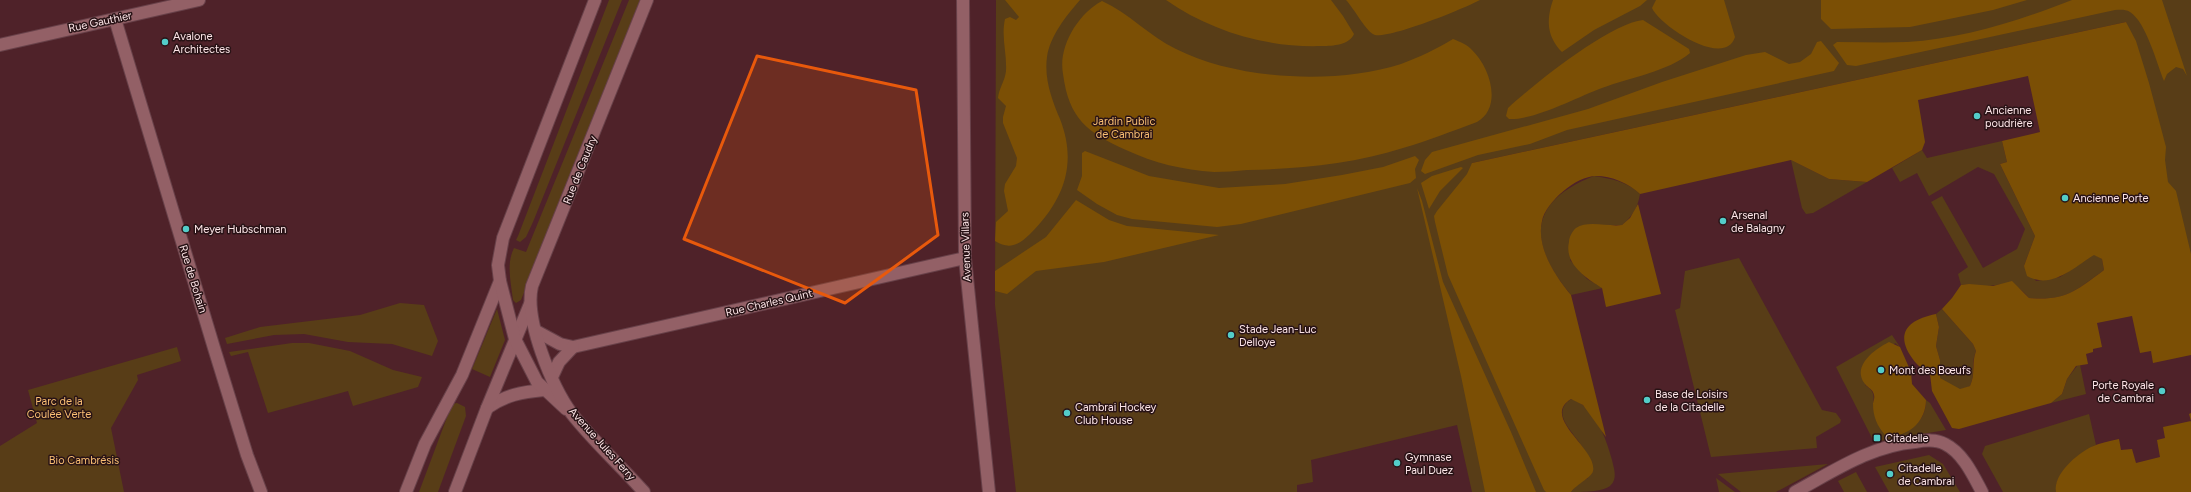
<svg xmlns="http://www.w3.org/2000/svg" width="2191" height="492" font-family="Figtree,sans-serif">
<style>
.green{fill:#583d17}
.forest{fill:#7b4f05}
.lines{fill:none;stroke-linecap:round;stroke-linejoin:round}
.street-casing{stroke:#684149;stroke-width:14}
.secondary-casing{stroke:#684149;stroke-width:14}
.street{stroke:#936066;stroke-width:12}
.secondary{stroke:#936066;stroke-width:12}
.marked{fill:#e8590c;fill-opacity:0.2;stroke:#e8590c;stroke-width:3;stroke-linejoin:round}
.poi-dot{fill:#53cdc9;stroke:#281316;stroke-width:1.5}
.labels{text-anchor:middle;dominant-baseline:central;stroke-width:3;stroke-linejoin:round;paint-order:stroke}
.street-label{font-size:11px;fill:#fde5e7;stroke:#281316}
.poi-label{font-size:11px;fill:#fde5e7;stroke:#281316;text-anchor:start}
.park-label{font-size:11px;fill:#fabf73;stroke:#281316}
</style>
<rect width="100%" height="100%" fill="#4f2229"/>
<!-- green -->
<g class="green">
<path d="M609 0H622L533 222 526 237 520 242 516 240 518 236Z"/>
<path d="M629 0H640L521 300 516 303 513 300C511 282 506 264 514 248L526 252Z"/>
<path d="M996 0H2191V338L2126 22 1472 163 1550 492H1472L1457 425 1311 460 1313 482 1297 485V492H1016L995 305Z"/>
<path d="M2002 141 2007 162 2000 164 2035 236 2024 266 2036 281 2060 277 2094 254 2102 259 2104 270C2075 291 2067 301 2029 298 2010 276 2006 286 1983 286 1975 286 1969 284 1961 285L1958 274 1968 267 1931 202 1942 196 1983 268 2017 249 2025 229 1994 174 1978 167 1929 196 1917 173 1900 182 1892 168 1922 150 1927 158Z"/>
<path d="M1791 160 1829 179 1867 182 1813 213 1806 214 1802 208Z"/>
<path d="M1594 176C1611 179 1627 181 1640 194 1638 207 1632 217 1622 225H1602L1570 260 1587 279 1603 288 1571 295C1528 244 1527 202 1594 176Z"/>
<path d="M1739 258 1822 410 1836 413 1841 420 1840 423 1816 437 1817 448 1711 457 1675 310 1680 308 1685 271Z"/>
<path d="M400 303 424 305 438 341 432 356 392 344 348 342 304 334 274 335 227 344 225 338 260 327 360 315Z"/>
<path d="M497 309 505 340 490 377 472 369Z"/>
<path d="M1942 309 1973 344 1976 351C1970 365 1976 373 1970 386L1960 390 1940 379V360L1936 346 1939 327 1936 314Z"/>
<path d="M1892 335 1900 347 1895 343 1865 385C1873 390 1875 395 1873 404L1894 436C1912 430 1926 421 1926 400L1930 403 1946 430 1874 442 1836 367Z"/>
<path d="M292 343H309L350 351 393 370 422 377 418 387 353 406 348 391 268 413 248 352 231 356 229 352Z"/>
<path d="M177 347 181 361 137 375 138 380 111 428 124 492H0V446L37 423 28 390Z"/>
<path d="M2080 365 2086 394 2051 403 2062 394 2067 379 2077 366Z"/>
<path d="M1571 399C1595 406 1606 438 1612 460 1614 469 1618 479 1610 486 1602 492 1582 492 1571 492L1578 483 1588 478C1587 469 1587 455 1583 448 1575 433 1549 414 1571 399Z"/>
<path d="M457 403 465 407 466 416 438 492H419L452 404Z"/>
<path d="M2089 414 2096 445C2079 453 2055 471 2056 492H2003L1982 454 1985 446Z"/>
<path d="M1929 455 1943 464 1960 492H1889L1875 467Z"/>
<path d="M1828 464 1776 492H1741L1718 474Z"/>
<path d="M1856 472 1867 492H1844L1838 481Z"/>
<path d="M1716 478 1735 492H1719Z"/>
</g>
<!-- forest -->
<g class="forest">
<path d="M1005 0H1080C1066 16 1050 36 1047 57 1044 79 1052 100 1060 119 1078 165 1063 201 1030 234 1019 245 1009 250 995 241L996 222 1008 211 1004 191 1005 184 1016 166 1017 158 1003 123V117L1006 106 998 98C999 88 1005 81 1006 71 1007 53 1001 37 1005 19L1010 17 1016 20 1019 17Z"/>
<path d="M1166 0H1331L1343 16 1354 34C1349 45 1333 46 1322 46 1267 48 1210 31 1166 0Z"/>
<path d="M1346 0H1480C1463 9 1392 38 1375 35 1367 33 1353 7 1346 0Z"/>
<path d="M1553 0H1647L1640 6 1594 30 1562 52C1547 37 1546 20 1553 0Z"/>
<path d="M1656 0H1724L1735 37C1725 69 1660 26 1652 8Z"/>
<path d="M1821 0H2027L1993 10 1910 27 1831 29 1821 19Z"/>
<path d="M2072 0H2162L2187 76 2183 69 2176 67 2167 74 2164 81C2157 64 2146 22 2130 12 2125 9 2120 10 2115 10L1856 66 1847 65 1833 45 1837 42C1860 42 1884 43 1907 42 1963 39 2021 20 2072 0Z"/>
<path d="M1102 1C1129 13 1149 36 1176 49 1237 80 1336 85 1401 64 1420 57 1436 49 1453 39 1460 42 1467 44 1472 50 1490 67 1503 107 1477 122 1452 131 1428 141 1403 148 1353 164 1299 169 1247 170 1236 171 1225 172 1214 172 1183 170 1154 163 1126 150 1087 132 1069 119 1063 74 1058 46 1078 14 1102 1Z"/>
<path d="M1643 20 1689 49 1690 53C1669 71 1629 78 1602 88 1577 97 1536 120 1509 119L1506 116 1508 108C1533 85 1610 23 1643 20Z"/>
<path d="M2126 22 2136 41 2149 83 2166 147 2165 160 2168 182 2176 191 2191 254V355L2153 363 2151 351 2140 353 2132 316 2097 323 2102 347 2093 349V352L2086 354 2088 364 2076 366 2067 379 2062 394 2051 403 1959 429 1952 428 1932 391 1930 374C1925 370 1919 367 1915 362 1894 336 1905 320 1936 314L1939 327 1936 346 1940 360V378L1960 389 1970 386C1976 373 1971 364 1976 351L1973 344 1942 309 1952 298 1961 285 1969 284 1993 286 2012 281 2029 298C2065 301 2076 291 2104 270L2102 259 2094 255C2074 267 2052 290 2027 276L2024 266 2035 236 2000 164 2007 162 2002 141 2040 132 2028 76 1918 100 1925 142 1922 150 1867 182 1829 179 1791 160 1640 194C1628 183 1612 176 1596 176 1576 176 1546 202 1542 221 1536 247 1555 276 1571 295L1606 437 1583 405 1571 399C1540 418 1598 449 1593 471 1592 477 1577 484 1571 492H1546L1544 490 1448 275 1435 222 1434 216 1437 211 1467 174 1472 163Z"/>
<path d="M1821 41 1839 63 1834 71 1567 130 1530 144 1478 155 1425 174 1421 171 1425 160 1432 152 1588 109 1662 82 1746 55 1765 52 1789 64 1800 62 1811 54 1817 42Z"/>
<path d="M1085 151 1149 176 1219 188 1285 184 1342 175 1383 167 1415 156 1419 160 1415 169 1416 178 1410 183 1241 224 1217 227 1132 219 1117 215 1097 204 1077 190 1082 176V153Z"/>
<path d="M1461 167 1463 168 1440 191 1429 209 1421 183 1432 176Z"/>
<path d="M1417 188 1422 201 1443 282 1511 432 1536 492H1485L1461 376Z"/>
<path d="M1076 200 1109 220 1127 226 1219 235 1104 262 1036 271 1007 294 995 291V271L1046 237Z"/>
<path d="M1638 204 1661 294 1606 307 1602 288C1586 278 1564 264 1569 242 1569 238 1572 231 1576 228 1588 220 1608 227 1622 225L1630 218Z"/>
<path d="M1889 342 1900 347 1911 372 1912 384 1926 400C1926 422 1907 439 1885 435 1877 426 1873 416 1873 404 1873 402 1875 398 1874 395 1873 389 1868 388 1865 384 1851 366 1875 349 1889 342Z"/>
<path d="M2191 413V492H2056C2053 474 2077 454 2091 447 2100 443 2110 441 2119 439L2121 450 2132 449 2136 463 2160 457 2157 440 2165 438 2163 427 2191 421 2189 414Z"/>
</g>
<g class="lines">
<defs>
<g id="street">
<path d="M963 0 965 258 989 492"/>
<path d="M115 19 214 348 247 455 261 492"/>
<path d="M0 45 199 0"/>
<path d="M536 331 560 344 573 347 965 258"/>
<path d="M552 377 559 362 573 347"/>
<path d="M487 408C506 395 521 392 544 390"/>
<path d="M406 492 425 444 462 375 500 281"/>
<path d="M455 492 487 408 530 304"/>
<path d="M1795 492C1834 471 1870 446 1915 442 1926 440 1936 439 1945 444 1963 453 1973 475 1982 492"/>
</g>
<g id="secondary">
<path d="M566 409 537 382 515 339 500 281 498 265 503 238 595 0"/>
<path d="M644 492C621 466 594 442 572 414 552 387 524 319 532 286L647 0"/>
</g>
</defs>
<!-- street casing -->
<use href="#street" class="street-casing"/>
<!-- secondary casing -->
<use href="#secondary" class="secondary-casing"/>
<!-- street -->
<use href="#street" class="street"/>
<!-- secondary -->
<use href="#secondary" class="secondary"/>
</g>
<!-- marked area -->
<path class="marked" d="M757 56 916 90 938 235 845 303 684 239Z"/>
<!-- markers -->
<g class="poi-dot">
<circle cx="165" cy="42" r="4"/>
<circle cx="1977" cy="116" r="4"/>
<circle cx="2065" cy="198" r="4"/>
<circle cx="1723" cy="221" r="4"/>
<circle cx="186" cy="229" r="4"/>
<circle cx="1231" cy="335" r="4"/>
<circle cx="1881" cy="370" r="4"/>
<circle cx="2162" cy="391" r="4"/>
<circle cx="1647" cy="400" r="4"/>
<circle cx="1067" cy="413" r="4"/>
<rect x="1873" y="434" width="8" height="8" rx="2"/>
<circle cx="1397" cy="463" r="4"/>
<circle cx="1890" cy="474" r="4"/>
</g>
<g class="labels">
<!-- street labels -->
<g class="street-label">
<text transform="translate(100 22) rotate(-12)">Rue Gauthier</text>
<text transform="translate(580 170) rotate(-68)">Rue de Caudry</text>
<text transform="translate(966 247) rotate(-92)">Avenue Villars</text>
<text transform="translate(193 279) rotate(73)">Rue de Bohain</text>
<text transform="translate(769 303) rotate(-13)">Rue Charles Quint</text>
<text transform="translate(602 444) rotate(48)">Avenue Jules Ferry</text>
</g>
<!-- poi labels -->
<g class="poi-label">
<text x="173" y="36">Avalone<tspan x="173" dy="13">Architectes</tspan></text>
<text x="1985" y="110">Ancienne<tspan x="1985" dy="13">poudrière</tspan></text>
<text x="2073" y="198">Ancienne Porte</text>
<text x="1731" y="215">Arsenal<tspan x="1731" dy="13">de Balagny</tspan></text>
<text x="194" y="229">Meyer Hubschman</text>
<text x="1239" y="329">Stade Jean-Luc<tspan x="1239" dy="13">Delloye</tspan></text>
<text x="1889" y="370">Mont des Bœufs</text>
<text x="2154" y="385" text-anchor="end">Porte Royale<tspan x="2154" dy="13">de Cambrai</tspan></text>
<text x="1655" y="394">Base de Loisirs<tspan x="1655" dy="13">de la Citadelle</tspan></text>
<text x="1075" y="407">Cambrai Hockey<tspan x="1075" dy="13">Club House</tspan></text>
<text x="1885" y="438">Citadelle</text>
<text x="1405" y="457">Gymnase<tspan x="1405" dy="13">Paul Duez</tspan></text>
<text x="1898" y="468">Citadelle<tspan x="1898" dy="13">de Cambrai</tspan></text>
</g>
<!-- park labels -->
<g class="park-label">
<text x="1124" y="121">Jardin Public<tspan x="1124" dy="13">de Cambrai</tspan></text>
<text x="59" y="401">Parc de la<tspan x="59" dy="13">Coulée Verte</tspan></text>
<text x="84" y="460">Bio Cambrésis</text>
</g>
</g>
</svg>
